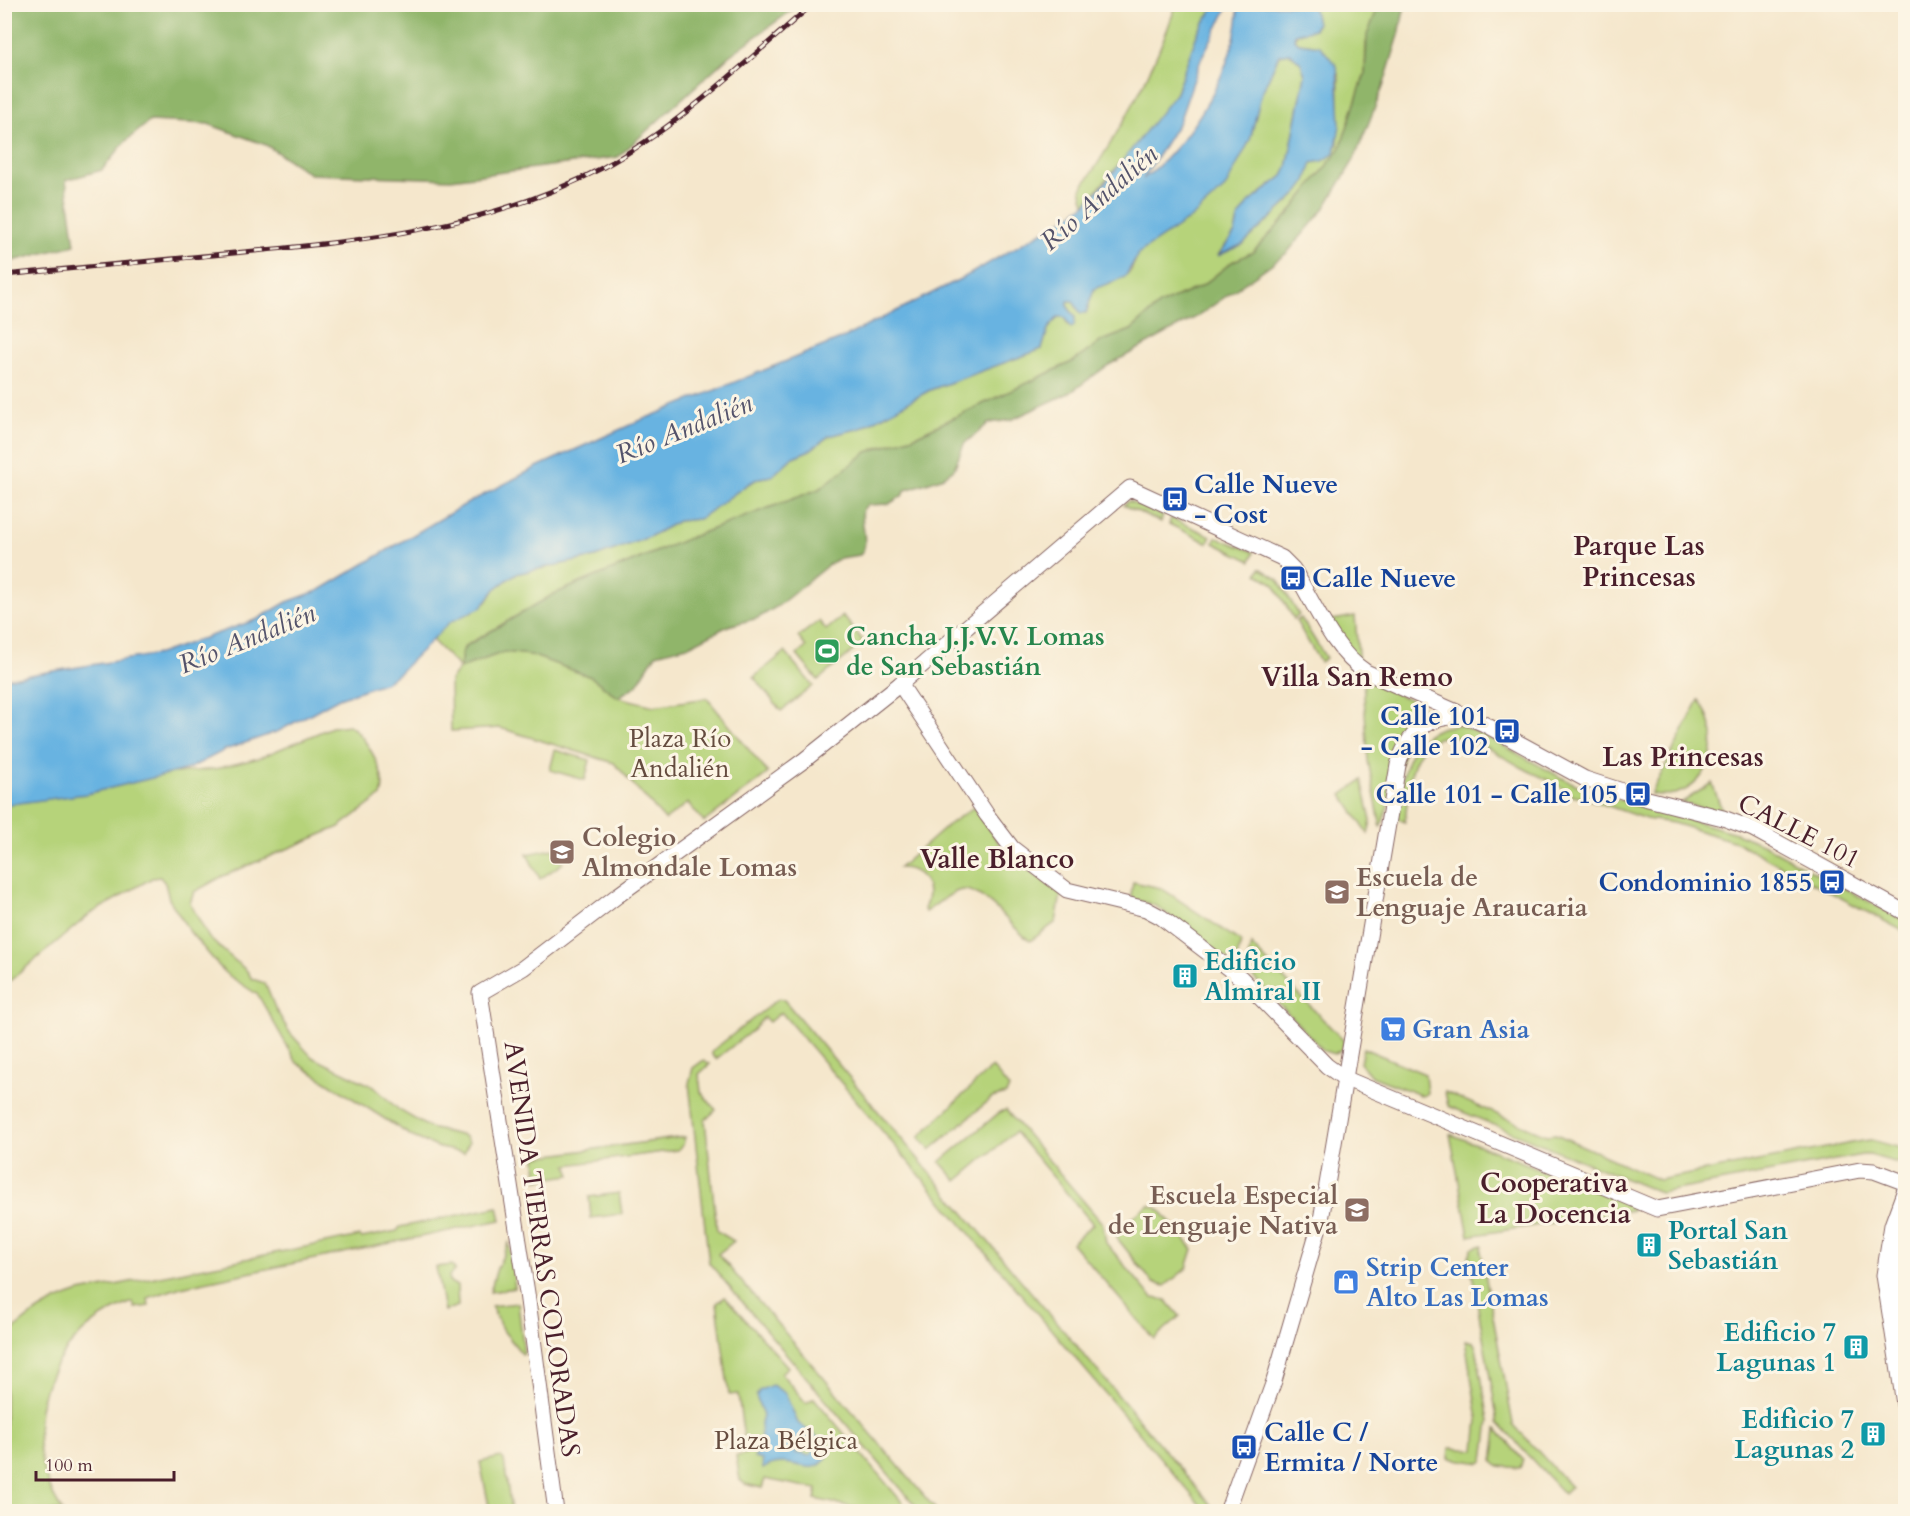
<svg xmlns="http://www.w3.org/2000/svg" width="1910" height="1516" font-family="Cardo,serif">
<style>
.green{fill:#b6d37a;stroke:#807952;stroke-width:1.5}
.forest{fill:#90b56a;stroke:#6d6a4a;stroke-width:1.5}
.water{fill:#68b3e1;stroke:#596986;stroke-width:1.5;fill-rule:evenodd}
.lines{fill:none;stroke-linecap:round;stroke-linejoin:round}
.secondary-casing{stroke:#866563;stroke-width:17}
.secondary{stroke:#fff;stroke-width:15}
.rail-casing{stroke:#4a1f2b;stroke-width:5}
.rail{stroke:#fcf5e5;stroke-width:3;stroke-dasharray:9;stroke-linecap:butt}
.labels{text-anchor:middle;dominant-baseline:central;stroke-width:6;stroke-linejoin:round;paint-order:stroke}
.transit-label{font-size:26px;font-weight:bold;fill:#164399;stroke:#fcf5e5;text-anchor:start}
.leisure-label{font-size:26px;font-weight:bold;fill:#27864d;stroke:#fcf5e5;text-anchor:start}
.park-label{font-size:26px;fill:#654c3f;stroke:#fcf5e5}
.street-label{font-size:26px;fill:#4a1f2b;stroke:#fcf5e5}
.education-label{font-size:26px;font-weight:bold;fill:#785e54;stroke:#fcf5e5;text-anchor:start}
.culture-label{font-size:26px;font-weight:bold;fill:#0d838f;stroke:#fcf5e5;text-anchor:start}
.shop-label{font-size:26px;font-weight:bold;fill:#366cbe;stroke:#fcf5e5;text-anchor:start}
.water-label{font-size:27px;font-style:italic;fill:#54536b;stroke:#fcf5e5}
.neighbourhood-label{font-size:27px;font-weight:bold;fill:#4a1f2b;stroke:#fcf5e5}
</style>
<rect width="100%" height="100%" fill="#fcf5e5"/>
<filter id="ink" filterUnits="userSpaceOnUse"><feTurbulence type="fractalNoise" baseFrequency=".0167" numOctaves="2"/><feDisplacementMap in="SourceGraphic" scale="12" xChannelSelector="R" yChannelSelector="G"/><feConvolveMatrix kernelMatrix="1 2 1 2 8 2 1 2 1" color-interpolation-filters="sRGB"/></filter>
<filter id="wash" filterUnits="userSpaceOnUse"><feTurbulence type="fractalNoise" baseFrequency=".008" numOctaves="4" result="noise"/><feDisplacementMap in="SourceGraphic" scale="24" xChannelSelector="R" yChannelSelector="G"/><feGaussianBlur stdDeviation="1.35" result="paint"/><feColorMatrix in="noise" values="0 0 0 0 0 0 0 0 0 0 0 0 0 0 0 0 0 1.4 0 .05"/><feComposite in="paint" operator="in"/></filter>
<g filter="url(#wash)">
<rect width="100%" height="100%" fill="#f5e7cc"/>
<!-- green -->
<g class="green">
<path d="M1176 5H1215L1198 32 1176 93 1157 121 1085 204 1081 189C1121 130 1154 72 1176 5Z"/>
<path d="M1313 5H1379L1366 43 1365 73 1340 149 1289 214 1253 252 1232 262 1202 286 1159 305 1131 330 1102 341 1074 361 913 437 874 449 819 489 694 536 554 594 465 646 462 652 461 668 504 652 531 655 591 677 618 697 654 706 707 698 768 773 704 822 688 803 665 820 614 763 500 728 451 731 450 680 460 668 431 639 450 622 460 615 471 613 487 602 495 589 515 574 595 557 649 537 678 521 699 519 748 484 759 478 772 476 793 457 810 450 829 436 861 428 930 390 1042 349 1048 329 1058 317 1064 316 1068 326 1075 317 1068 307V301H1073L1080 312 1086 313 1094 289 1102 284H1110L1130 272 1139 253 1191 218 1224 188 1250 140 1261 95 1279 55 1290 53 1301 63 1305 75 1287 168 1283 176 1257 196 1238 219 1235 233 1218 255 1243 244 1299 192 1312 162C1326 160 1334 156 1338 143L1339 75 1313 45 1299 43 1294 38 1301 31 1314 29 1317 25Z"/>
<path d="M1129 501 1163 516 1161 522 1123 505Z"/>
<path d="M1171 518 1211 536 1208 543 1169 524Z"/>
<path d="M1216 537 1254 552 1251 561 1214 543Z"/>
<path d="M1260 568 1278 579 1299 615 1294 619 1273 583 1257 574Z"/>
<path d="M843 616 864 642 818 680 797 655 806 647 798 637 819 621 826 630Z"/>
<path d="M1355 616 1359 666 1328 621Z"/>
<path d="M1301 618 1326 658 1320 662 1296 621Z"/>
<path d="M785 652 813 686 781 711 754 677Z"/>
<path d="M1363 678 1421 705C1426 715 1421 719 1413 725L1381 828 1368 761Z"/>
<path d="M1699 700C1729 741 1707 804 1651 794Z"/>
<path d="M349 725C366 736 389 776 381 796L339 827 223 876 194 892 190 903 209 938 247 971 252 979 265 983 275 1008 290 1033 312 1057 374 1087 399 1110 430 1128 464 1136 469 1142 464 1153 440 1148 413 1137 297 1063 258 995 225 973 190 932 169 899 165 883 160 877 152 878 90 914 5 985V780L145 761 176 773 215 769 259 758 332 727Z"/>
<path d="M1459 725 1485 736 1566 780 1596 793 1736 833 1764 845 1905 921V932L1736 842 1673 823 1646 819 1585 798 1572 796C1558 782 1537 776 1521 767 1486 747 1430 708 1412 771 1408 787 1407 805 1405 822L1396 818C1403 775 1404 728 1459 725Z"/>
<path d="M555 750 590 760 585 780 550 770Z"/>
<path d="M1362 780 1371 821 1368 834 1342 795Z"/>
<path d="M1712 783 1723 813 1681 803Z"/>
<path d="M974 807 1006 853 1061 894 1056 922 1030 941C1012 929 980 882 958 891 947 895 936 905 925 912L924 909C934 887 923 868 899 868L948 825Z"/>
<path d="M553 849 563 863 540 879 527 854Z"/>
<path d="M1133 882 1161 888 1241 942 1237 958 1227 959 1156 906 1134 899 1131 895Z"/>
<path d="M1251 945 1344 1041 1342 1049 1334 1054 1324 1051 1250 974 1247 964Z"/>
<path d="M779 998 784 1000 1216 1511H1200L1202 1507 781 1012 769 1022 764 1017 754 1029 716 1059 712 1055V1051Z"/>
<path d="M1363 1048 1425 1074 1427 1093 1423 1096 1371 1076 1360 1063Z"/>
<path d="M704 1060 710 1064 699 1074 701 1092 716 1110 705 1120 717 1231 734 1241 718 1254 937 1511H920L709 1263 689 1083 693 1068Z"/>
<path d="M992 1067 1009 1088 1006 1094 992 1098 930 1150 919 1137Z"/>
<path d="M1445 1092 1546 1135 1556 1134 1659 1180 1862 1141 1871 1140 1905 1149V1158L1897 1163 1870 1155H1862L1660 1193 1448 1106Z"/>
<path d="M1006 1110 1103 1224 1106 1243 1148 1293 1153 1298 1166 1300 1180 1316 1154 1339 1072 1243 1093 1224 1015 1132 957 1181 940 1162 1000 1112Z"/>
<path d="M1450 1134 1633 1205 1632 1210 1469 1236Z"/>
<path d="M685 1137 683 1145 678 1150 567 1165 571 1175 537 1180 536 1157Z"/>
<path d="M619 1193 622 1214 591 1218 589 1197Z"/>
<path d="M1149 1205 1159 1209 1193 1249 1187 1268 1165 1286 1153 1283 1117 1238 1118 1228Z"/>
<path d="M498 1207 501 1220 181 1287 148 1298 149 1306 135 1308 133 1302C44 1335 12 1430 62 1511H5V1339C25 1316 51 1301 80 1292L360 1236 362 1238 397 1231 400 1227Z"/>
<path d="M509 1243 515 1288 490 1292 497 1268Z"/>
<path d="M1482 1245 1481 1252 1513 1424 1571 1487 1564 1494 1498 1423 1469 1256 1472 1248Z"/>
<path d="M452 1265 455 1270 449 1276 450 1282 457 1286 458 1306 444 1311 436 1267Z"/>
<path d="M725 1297 788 1367 781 1373 806 1403 814 1398 902 1502 903 1511H870L815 1499 817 1489 765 1479 762 1488 745 1484 740 1480 736 1456 746 1454 738 1394 729 1395 717 1303Z"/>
<path d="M518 1303 524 1354H522L502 1329 491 1306Z"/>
<path d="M1465 1340 1473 1342 1476 1347 1489 1421 1484 1460 1481 1463 1449 1458 1450 1448 1475 1450 1478 1419Z"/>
<path d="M1497 1429 1523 1460 1520 1468 1498 1466 1493 1462Z"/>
<path d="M501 1457 504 1460 511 1511H490L480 1462Z"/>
</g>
<!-- forest -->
<g class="forest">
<path d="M5 4H799V5L729 56 618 157 451 179 310 174 266 145 208 124 150 121 125 142 102 170 66 180 75 245 5 263Z"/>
<path d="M1379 5H1405L1399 35 1383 87 1354 160 1324 209 1287 253 1198 316 1107 366 1071 392 1011 420 989 423 964 444 954 469 941 478 906 490 902 496 889 504 868 505 863 509C859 524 871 543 860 555L840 558 828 565 778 606 758 618 728 626 691 645 656 654 636 686 618 697 591 677 531 655 504 652 460 668 462 652 466 646 554 594 694 536 819 489 867 452 913 437 1074 361 1102 341 1131 330 1159 305 1202 286 1232 262 1253 252 1289 214 1340 149 1365 73 1367 35Z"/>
</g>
<!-- water -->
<g class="water">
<path d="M1215 5H1229L1201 59 1179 122 1143 179C1189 145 1239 64 1238 5H1313L1317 24 1314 29 1295 34 1294 39 1299 43 1320 46 1337 66 1340 125 1335 153 1323 161 1312 163 1305 184 1299 192 1243 244 1218 256 1235 233 1238 219 1249 203 1283 176 1287 168 1305 75 1301 63 1290 53 1279 55 1261 95 1250 140 1225 188 1191 218 1139 253 1125 277 1094 289 1086 313H1080L1073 301H1068V307L1075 317 1074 326 1071 328 1064 317H1058L1048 329 1042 349 930 390 861 428 829 436 810 450 793 457 772 476 759 478 748 484 699 519 678 521 649 537 595 557 515 574 495 589 482 607 450 622 400 672 386 682 339 698 279 731 225 750 188 769 165 775 86 794 5 805V679L159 654 258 619 287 602 320 590 464 505 539 466 639 421 843 338 970 274 1061 221 1086 204 1105 183 1176 93 1198 32Z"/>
<path d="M772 1385 785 1393 798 1423 827 1444V1457C811 1482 790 1451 763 1469L762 1460 754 1458C768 1437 755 1435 763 1416L756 1396 760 1390ZM804 1436 816 1446 810 1456 796 1453 797 1440Z"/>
</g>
</g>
<g filter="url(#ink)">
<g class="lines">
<defs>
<g id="secondary">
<path d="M900 684 987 815 1012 848 1067 890 1146 909 1161 917 1241 978 1327 1066 1344 1078 1657 1209 1860 1170 1874 1171 1906 1183"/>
<path d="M1906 1187 1892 1225 1884 1275 1906 1417"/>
<path d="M1906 1219C1890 1263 1898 1301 1906 1346"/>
<path d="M556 1512 527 1293 480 993 523 968 617 896 803 761 900 684 1130 488 1282 558 1293 569C1314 602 1332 650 1366 672L1484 724 1585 779 1644 798 1723 818 1753 829 1906 913"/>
<path d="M1227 1512 1274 1381 1321 1220 1398 765C1408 732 1428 715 1463 717"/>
</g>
</defs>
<!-- secondary casing -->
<use href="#secondary" class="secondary-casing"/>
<!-- secondary -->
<use href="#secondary" class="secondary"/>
<defs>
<path id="rail" d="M4 275C81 268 158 261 234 253 361 241 487 229 602 168 680 126 746 61 813 4"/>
</defs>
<!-- rail casing -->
<use href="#rail" class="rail-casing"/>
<!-- rail -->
<use href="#rail" class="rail"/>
</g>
</g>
<!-- icons -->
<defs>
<symbol id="bus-square" viewBox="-11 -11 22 22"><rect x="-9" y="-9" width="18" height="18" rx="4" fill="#1a4fb4" stroke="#fcf5e5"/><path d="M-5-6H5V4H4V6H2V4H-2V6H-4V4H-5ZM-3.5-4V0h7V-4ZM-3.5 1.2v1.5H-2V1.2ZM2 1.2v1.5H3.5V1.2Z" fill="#fff"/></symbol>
<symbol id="stadium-square" viewBox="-11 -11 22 22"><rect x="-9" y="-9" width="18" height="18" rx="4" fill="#2e9e5b" stroke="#fcf5e5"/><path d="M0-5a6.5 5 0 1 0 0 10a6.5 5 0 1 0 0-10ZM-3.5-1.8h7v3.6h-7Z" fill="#fff"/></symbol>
<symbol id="school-square" viewBox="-11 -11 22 22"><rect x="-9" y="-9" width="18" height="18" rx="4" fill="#8d6e63" stroke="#fcf5e5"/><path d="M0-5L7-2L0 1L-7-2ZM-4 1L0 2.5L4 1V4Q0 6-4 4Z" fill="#fff"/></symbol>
<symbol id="building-square" viewBox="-11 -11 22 22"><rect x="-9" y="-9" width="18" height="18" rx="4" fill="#0f9aa8" stroke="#fcf5e5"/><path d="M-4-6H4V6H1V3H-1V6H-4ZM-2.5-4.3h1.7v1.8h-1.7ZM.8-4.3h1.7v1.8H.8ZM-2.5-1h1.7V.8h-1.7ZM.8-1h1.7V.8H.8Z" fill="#fff"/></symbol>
<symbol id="supermarket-square" viewBox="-11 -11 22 22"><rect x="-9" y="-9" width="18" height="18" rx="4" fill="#3f7fe0" stroke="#fcf5e5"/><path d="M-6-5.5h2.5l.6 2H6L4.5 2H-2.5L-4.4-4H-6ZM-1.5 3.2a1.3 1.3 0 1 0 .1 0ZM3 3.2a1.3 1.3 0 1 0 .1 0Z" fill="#fff"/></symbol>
<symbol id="shop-square" viewBox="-11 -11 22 22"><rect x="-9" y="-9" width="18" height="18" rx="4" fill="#3f7fe0" stroke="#fcf5e5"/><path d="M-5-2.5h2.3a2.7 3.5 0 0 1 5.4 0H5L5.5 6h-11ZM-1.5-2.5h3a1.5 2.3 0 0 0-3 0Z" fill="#fff"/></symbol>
</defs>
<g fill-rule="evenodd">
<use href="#bus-square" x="1160" y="484" width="30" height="30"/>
<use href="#bus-square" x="1278" y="563" width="30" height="30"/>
<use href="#stadium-square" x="812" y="636" width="30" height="30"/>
<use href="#bus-square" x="1492" y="716" width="30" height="30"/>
<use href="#bus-square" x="1623" y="779" width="30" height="30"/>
<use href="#school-square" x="547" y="837" width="30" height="30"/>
<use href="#bus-square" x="1817" y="867" width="30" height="30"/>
<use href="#school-square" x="1322" y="877" width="30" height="30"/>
<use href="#building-square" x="1170" y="961" width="30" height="30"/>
<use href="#supermarket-square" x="1378" y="1014" width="30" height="30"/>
<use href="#school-square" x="1342" y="1195" width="30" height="30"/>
<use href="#building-square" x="1634" y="1230" width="30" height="30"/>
<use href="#shop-square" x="1331" y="1267" width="30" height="30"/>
<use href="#building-square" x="1841" y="1332" width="30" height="30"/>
<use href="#building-square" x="1858" y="1419" width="30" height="30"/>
<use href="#bus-square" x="1229" y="1432" width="30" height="30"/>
</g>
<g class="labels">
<!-- transit labels -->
<g class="transit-label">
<text x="1194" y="484">Calle Nueve<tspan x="1194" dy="30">- Cost</tspan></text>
<text x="1312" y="578">Calle Nueve</text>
<text x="1488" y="716" text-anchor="end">Calle 101<tspan x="1488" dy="30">- Calle 102</tspan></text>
<text x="1618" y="794" text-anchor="end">Calle 101 - Calle 105</text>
<text x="1812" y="882" text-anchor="end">Condominio 1855</text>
<text x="1264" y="1432">Calle C /<tspan x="1264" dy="30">Ermita / Norte</tspan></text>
</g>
<!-- leisure labels -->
<g class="leisure-label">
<text x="846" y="636">Cancha J.J.V.V. Lomas<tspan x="846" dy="30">de San Sebastián</tspan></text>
</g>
<!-- park labels -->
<g class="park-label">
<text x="680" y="738">Plaza Río<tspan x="680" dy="30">Andalién</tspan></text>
<text x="786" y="1440">Plaza Bélgica</text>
</g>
<!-- street labels -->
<g class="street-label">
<text transform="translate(1799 831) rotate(27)">CALLE 101</text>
<text transform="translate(542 1249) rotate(82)">AVENIDA TIERRAS COLORADAS</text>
</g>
<!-- education labels -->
<g class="education-label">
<text x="582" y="837">Colegio<tspan x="582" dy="30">Almondale Lomas</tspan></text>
<text x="1356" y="877">Escuela de<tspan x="1356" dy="30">Lenguaje Araucaria</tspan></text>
<text x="1338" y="1195" text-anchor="end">Escuela Especial<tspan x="1338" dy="30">de Lenguaje Nativa</tspan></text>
</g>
<!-- culture labels -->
<g class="culture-label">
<text x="1204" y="961">Edificio<tspan x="1204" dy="30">Almiral II</tspan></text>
<text x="1668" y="1230">Portal San<tspan x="1668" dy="30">Sebastián</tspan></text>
<text x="1836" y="1332" text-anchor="end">Edificio 7<tspan x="1836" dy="30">Lagunas 1</tspan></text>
<text x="1854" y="1419" text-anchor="end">Edificio 7<tspan x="1854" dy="30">Lagunas 2</tspan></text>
</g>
<!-- shop labels -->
<g class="shop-label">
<text x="1412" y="1029">Gran Asia</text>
<text x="1366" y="1267">Strip Center<tspan x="1366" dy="30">Alto Las Lomas</tspan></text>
</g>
<!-- water labels -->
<g class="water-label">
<text transform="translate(1099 198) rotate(-41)">Río Andalién</text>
<text transform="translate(684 429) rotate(-22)">Río Andalién</text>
<text transform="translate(247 639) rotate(-22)">Río Andalién</text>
</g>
<!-- neighbourhood labels -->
<g class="neighbourhood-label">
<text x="1639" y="546">Parque Las<tspan x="1639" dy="31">Princesas</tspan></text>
<text x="1357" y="677">Villa San Remo</text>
<text x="1683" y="757">Las Princesas</text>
<text x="997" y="859">Valle Blanco</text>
<text x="1554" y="1183">Cooperativa<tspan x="1554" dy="31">La Docencia</tspan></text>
</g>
</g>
<!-- margin -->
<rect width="1910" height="1516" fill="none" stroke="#fcf5e5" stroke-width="24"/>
<!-- scale -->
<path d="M36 1471v9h138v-9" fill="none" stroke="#4a1f2b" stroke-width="3"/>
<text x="45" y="1471" font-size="18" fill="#4a1f2b" stroke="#fcf5e5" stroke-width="4.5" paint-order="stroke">100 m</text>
</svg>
